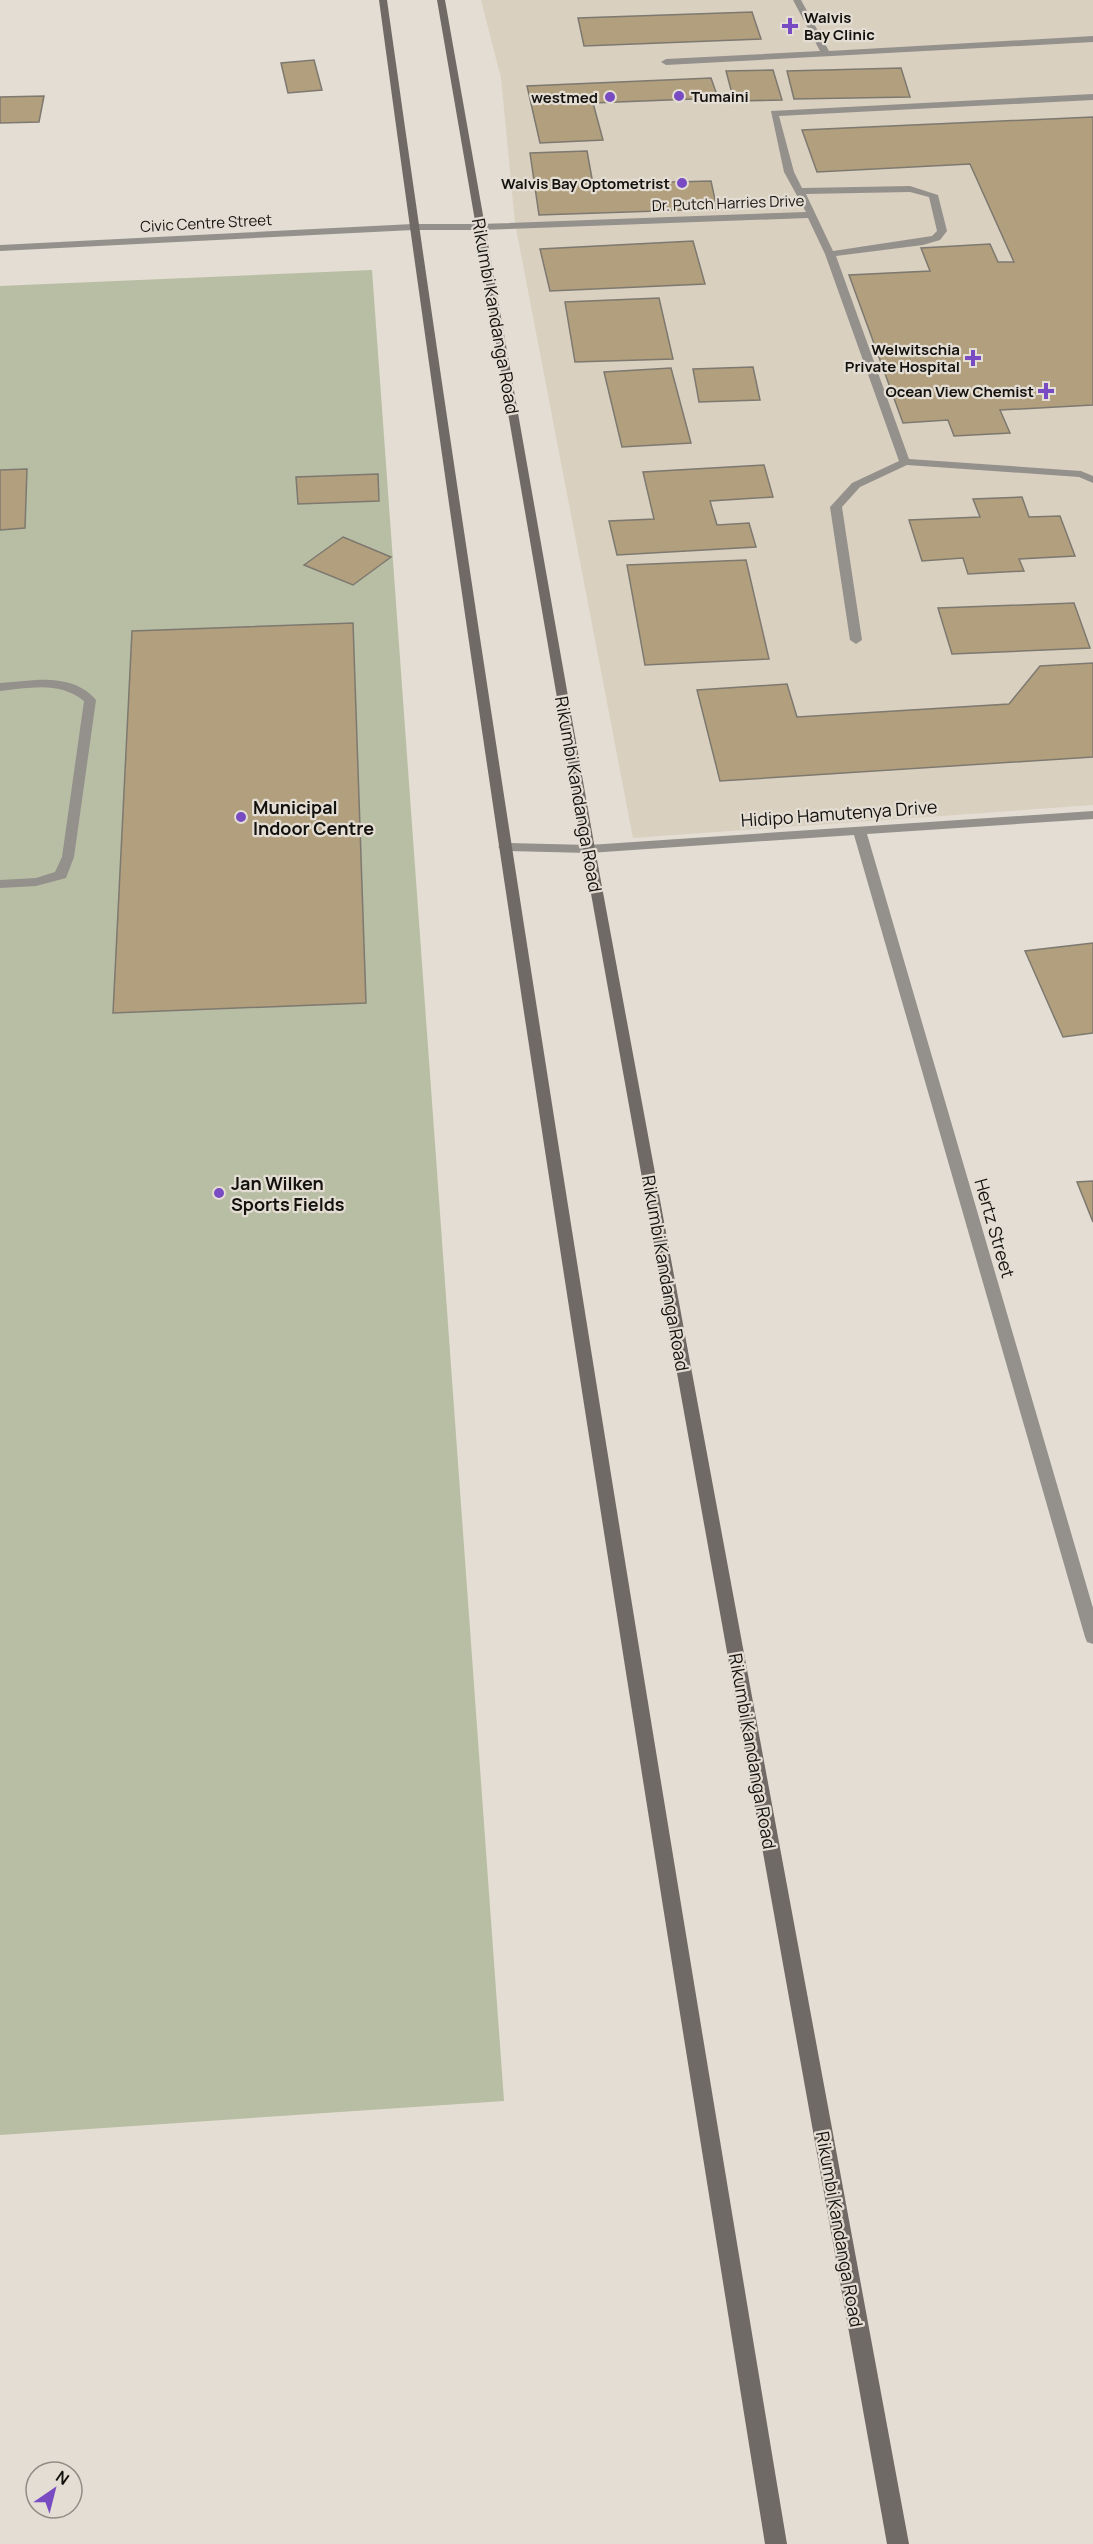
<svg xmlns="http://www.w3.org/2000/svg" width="1093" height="2544" font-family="Manrope,sans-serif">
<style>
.built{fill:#d9d0c0}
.green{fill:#b8bea3}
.building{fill:#b29f7d;stroke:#7d7970;stroke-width:1.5}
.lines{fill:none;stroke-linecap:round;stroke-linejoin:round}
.lane{fill:#94908c;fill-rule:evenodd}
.street{fill:#94908c;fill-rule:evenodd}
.secondary{fill:#706a66;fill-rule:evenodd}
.poi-dot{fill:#794bc3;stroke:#e3ddd3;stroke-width:2}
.labels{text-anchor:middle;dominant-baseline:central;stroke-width:4.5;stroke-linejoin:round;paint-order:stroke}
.far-poi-label{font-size:15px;font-weight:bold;fill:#14120f;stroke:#e3ddd3;text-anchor:end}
.far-street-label{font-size:15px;fill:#14120f;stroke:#e3ddd3}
.street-label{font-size:18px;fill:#14120f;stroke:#e3ddd3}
.poi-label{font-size:18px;font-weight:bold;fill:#14120f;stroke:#e3ddd3;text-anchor:start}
</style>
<rect width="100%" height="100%" fill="#e3ddd3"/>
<!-- built -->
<path class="built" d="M481 0H1093V805L633 838 515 223 501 78Z"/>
<!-- green -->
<path class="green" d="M372 270 504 2101 0 2135V286Z"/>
<!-- building -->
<g class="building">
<path d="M752 12 761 39 584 46 578 18Z"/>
<path d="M314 60 322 90 288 93 281 63Z"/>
<path d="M901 68 910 97 794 99 787 71Z"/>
<path d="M773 70 782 100 734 101 726 71Z"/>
<path d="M711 78 718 98 593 103 603 140 540 143 527 86Z"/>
<path d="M44 96 39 122 0 123V97Z"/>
<path d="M1093 117V405L1000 410 1010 433 954 436 948 420 903 423 849 275 930 271 921 248 990 244 998 262H1014L970 164 817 172 802 130Z"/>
<path d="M587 151 593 184 711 181 717 209 539 215 530 153Z"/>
<path d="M693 241 705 284 550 291 540 249Z"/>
<path d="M659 298 673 359 575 362 565 302Z"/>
<path d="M753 367 760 400 699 402 693 369Z"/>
<path d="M671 368 691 443 622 447 604 372Z"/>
<path d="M764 465 773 497 710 501 717 525 749 523 756 547 617 555 609 521 654 519 643 472Z"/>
<path d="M27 469 25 528 0 530V470Z"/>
<path d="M378 474 379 501 298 504 296 477Z"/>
<path d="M1022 497 1029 517 1060 516 1075 556 1019 559 1024 571 968 574 963 558 922 561 909 520 980 517 973 499Z"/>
<path d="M343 537 391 557 353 585 304 565Z"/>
<path d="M746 560 769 659 645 665 627 565Z"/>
<path d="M1074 603 1090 648 952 654 938 608Z"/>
<path d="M353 623 366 1003 113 1013 132 631Z"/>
<path d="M1093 663V757L720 781 697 690 787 684 797 717 1009 704 1040 666Z"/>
<path d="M1093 943V1033L1063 1037 1025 951Z"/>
<path d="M1093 1181V1222L1077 1182Z"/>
</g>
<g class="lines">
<!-- lane -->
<g class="lane">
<path d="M793 0H801L829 51 1093 36V42L666 65 661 62 666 59 820 51Z"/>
<path d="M1093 94V100L779 116 794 172 802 188 910 186 938 195 947 231 940 240 923 245 836 256 909 459 1081 471 1093 476V483L1079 477 907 465 860 487 842 507 862 640 856 644 850 640 830 507 852 483 899 461 825 254 808 218 480 230 475 227 480 224 806 212 784 172 771 111ZM910 192 929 197 937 231 932 236 833 251 806 194Z"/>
<path d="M36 680C58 679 81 682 96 700L74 857 66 878 36 886 0 888V880L36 878 55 872 62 857 84 701C59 681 30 688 0 691V683Z"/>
</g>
<!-- street -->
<g class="street">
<path d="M413 224H480L485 227 480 230H413L0 251V245Z"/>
<path d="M1093 811V819L867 834 1093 1608V1644L1087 1642 1085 1637 854 835 589 853 504 851 498 847 504 843 589 845Z"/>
</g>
<!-- secondary -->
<g class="secondary">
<path d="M379 0H387C506 850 646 1697 787 2544H765C629 1697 493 850 379 0Z"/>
<path d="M437 0H445L595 849 909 2544H887L583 849Z"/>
</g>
</g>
<!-- markers -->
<g class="poi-dot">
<path d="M787 17h6v6h6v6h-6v6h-6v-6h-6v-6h6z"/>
<circle cx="679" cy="96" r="6"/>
<circle cx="610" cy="97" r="6"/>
<circle cx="682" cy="183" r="6"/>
<path d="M970 349h6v6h6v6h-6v6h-6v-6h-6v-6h6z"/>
<path d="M1043 382h6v6h6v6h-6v6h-6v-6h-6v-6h6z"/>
<circle cx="241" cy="817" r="6"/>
<circle cx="219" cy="1193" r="6"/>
</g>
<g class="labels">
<!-- far-poi labels -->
<g class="far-poi-label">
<text x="804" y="17" text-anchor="start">Walvis<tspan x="804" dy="17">Bay Clinic</tspan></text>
<text x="691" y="96" text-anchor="start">Tumaini</text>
<text x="598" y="97">westmed</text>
<text x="670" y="183">Walvis Bay Optometrist</text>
<text x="960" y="349">Welwitschia<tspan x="960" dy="17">Private Hospital</tspan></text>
<text x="1034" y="391">Ocean View Chemist</text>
</g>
<!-- far-street labels -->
<g class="far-street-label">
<text transform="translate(728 203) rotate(-2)">Dr. Putch Harries Drive</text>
<text transform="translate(206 223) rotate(-3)">Civic Centre Street</text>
</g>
<!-- street labels -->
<g class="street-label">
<text transform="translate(496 316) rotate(80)">Rikumbi Kandanga Road</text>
<text transform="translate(579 794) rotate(80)">Rikumbi Kandanga Road</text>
<text transform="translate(839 813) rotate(-4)">Hidipo Hamutenya Drive</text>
<text transform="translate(995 1228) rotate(74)">Hertz Street</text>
<text transform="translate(666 1273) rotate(80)">Rikumbi Kandanga Road</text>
<text transform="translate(753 1751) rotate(80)">Rikumbi Kandanga Road</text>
<text transform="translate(840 2229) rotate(80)">Rikumbi Kandanga Road</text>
</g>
<!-- poi labels -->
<g class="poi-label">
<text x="253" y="807">Municipal<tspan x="253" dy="21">Indoor Centre</tspan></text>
<text x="231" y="1183">Jan Wilken<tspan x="231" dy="21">Sports Fields</tspan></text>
</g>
</g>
<!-- north arrow -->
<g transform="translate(54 2490) rotate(35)"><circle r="28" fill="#e3ddd3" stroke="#908c85" stroke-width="1.5"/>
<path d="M0-4.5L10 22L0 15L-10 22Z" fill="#794bc3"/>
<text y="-9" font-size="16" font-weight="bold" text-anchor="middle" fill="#14120f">N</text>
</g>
</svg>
